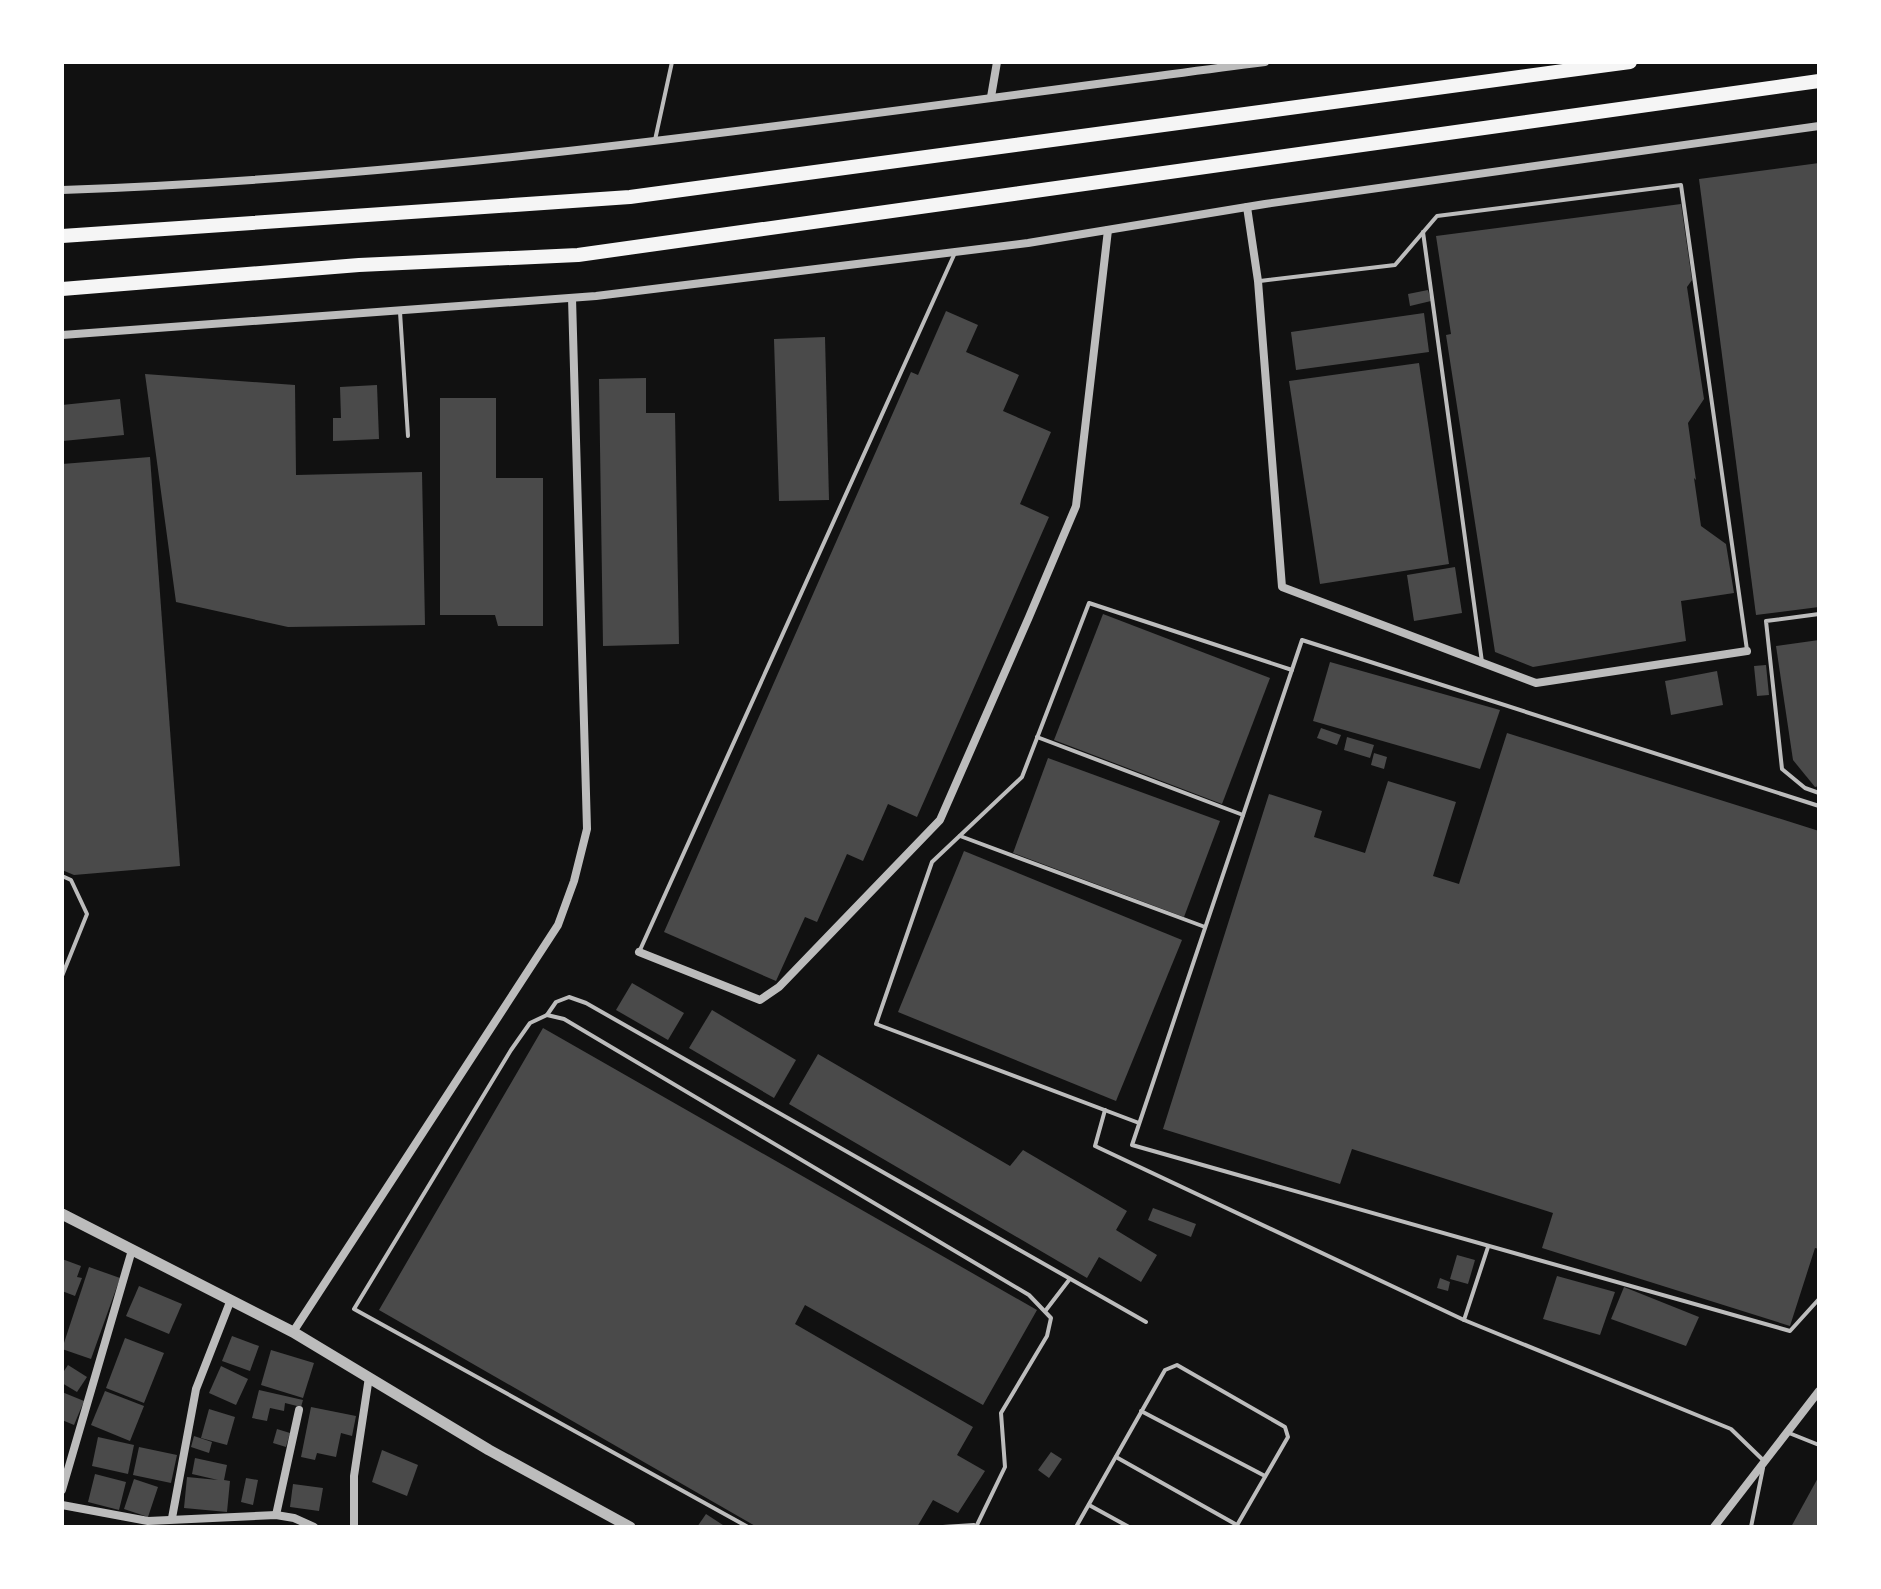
<svg xmlns="http://www.w3.org/2000/svg" width="1881" height="1589" font-family="'Sofia Sans Condensed',sans-serif">
<style>
.building{fill:#4a4a4a}
.lines{fill:none;stroke-linecap:round;stroke-linejoin:round}
.service{stroke:#bcbcbc;stroke-width:4}
.minor{stroke:#bcbcbc;stroke-width:8}
.tertiary{stroke:#bcbcbc;stroke-width:11}
.trunk{stroke:#f5f5f5;stroke-width:14}
</style>
<rect width="100%" height="100%" fill="#111"/>
<!-- building -->
<g class="building">
<path d="M1819 163V607L1756 615 1699 179Z"/>
<path d="M1681 204 1692 280 1687 287 1704 399 1688 423 1696 480 1694 478 1701 526 1726 544 1734 593 1681 601 1686 641 1533 667 1495 652 1446 335 1451 334 1436 236Z"/>
<path d="M1428 290 1431 301 1410 306 1408 294Z"/>
<path d="M946 311 978 325 966 352 1019 375 1003 411 1051 432 1020 504 1049 517 917 817 888 804 863 861 847 854 817 922 805 917 776 981 664 932 911 372 918 375Z"/>
<path d="M1424 313 1429 352 1296 370 1291 332Z"/>
<path d="M825 337 829 500 779 501 774 339Z"/>
<path d="M1419 363 1449 564 1320 584 1289 381Z"/>
<path d="M145 374 295 385 296 475 422 472 425 625 288 627 176 602Z"/>
<path d="M646 378V413H675L679 644 603 646 599 379Z"/>
<path d="M377 385 379 439 333 441V418H341L340 387Z"/>
<path d="M440 398H496V478H543V626H498L495 615H440Z"/>
<path d="M120 399 124 435 63 441 62 405Z"/>
<path d="M150 457 180 866 74 875 62 870V464Z"/>
<path d="M1455 567 1462 613 1414 621 1407 575Z"/>
<path d="M1103 614 1270 678 1222 804 1054 740Z"/>
<path d="M1819 640V786L1815 787 1793 760 1776 646Z"/>
<path d="M1330 662 1500 710 1480 769 1313 721Z"/>
<path d="M1766 665 1769 695 1757 696 1754 666Z"/>
<path d="M1717 671 1723 705 1671 715 1665 681Z"/>
<path d="M1321 728 1341 735 1337 745 1317 738Z"/>
<path d="M1507 733 1819 831V1249L1815 1248 1790 1326 1542 1248 1553 1213 1352 1149 1340 1184 1163 1129 1269 794 1322 811 1314 837 1365 853 1388 781 1456 802 1433 876 1459 884Z"/>
<path d="M1347 737 1374 745 1370 758 1344 750Z"/>
<path d="M1374 753 1387 757 1384 769 1371 765Z"/>
<path d="M1048 758 1220 821 1184 917 1013 853Z"/>
<path d="M964 851 1182 940 1116 1101 898 1012Z"/>
<path d="M632 983 684 1013 668 1040 616 1010Z"/>
<path d="M712 1010 796 1060 774 1098 689 1048Z"/>
<path d="M543 1028 1037 1310 983 1405 805 1305 795 1324 973 1427 957 1455 985 1471 958 1513 933 1500 917 1527H757L379 1310Z"/>
<path d="M818 1054 1010 1166 1023 1150 1127 1211 1116 1230 1157 1255 1141 1282 1099 1257 1087 1278 789 1104Z"/>
<path d="M1153 1208 1196 1224 1191 1237 1148 1220Z"/>
<path d="M1457 1255 1475 1260 1468 1284 1450 1279Z"/>
<path d="M62 1259 81 1266 77 1277 82 1278 75 1296 62 1291Z"/>
<path d="M89 1267 120 1278 91 1359 62 1349Z"/>
<path d="M1557 1276 1615 1292 1600 1335 1543 1319Z"/>
<path d="M1440 1278 1450 1282 1448 1291 1437 1288Z"/>
<path d="M139 1286 182 1304 169 1334 126 1316Z"/>
<path d="M1624 1287 1699 1317 1686 1346 1611 1319Z"/>
<path d="M232 1336 259 1346 250 1371 222 1361Z"/>
<path d="M125 1338 164 1353 144 1403 106 1388Z"/>
<path d="M271 1350 314 1363 303 1398 261 1385Z"/>
<path d="M68 1365 87 1377 77 1392 62 1383V1374Z"/>
<path d="M221 1366 248 1379 236 1405 209 1393Z"/>
<path d="M259 1390 303 1400 301 1407 285 1403 284 1411 270 1408 267 1421 252 1418Z"/>
<path d="M105 1391 144 1406 130 1441 91 1425Z"/>
<path d="M62 1392 84 1401 74 1425 62 1420Z"/>
<path d="M311 1407 356 1416 352 1436 341 1433 336 1457 317 1453 315 1460 301 1457Z"/>
<path d="M209 1409 235 1417 227 1445 201 1438Z"/>
<path d="M277 1429 290 1433 286 1447 273 1443Z"/>
<path d="M194 1436 212 1442 209 1453 191 1447Z"/>
<path d="M98 1437 134 1445 128 1474 92 1466Z"/>
<path d="M139 1447 177 1455 171 1483 133 1475Z"/>
<path d="M382 1450 418 1465 407 1496 372 1482Z"/>
<path d="M1051 1452 1062 1459 1049 1478 1038 1470Z"/>
<path d="M195 1458 227 1465 224 1480 230 1481 227 1512 184 1508 187 1477 218 1480 192 1474Z"/>
<path d="M95 1474 126 1482 119 1510 88 1502Z"/>
<path d="M1819 1476V1527H1791Z"/>
<path d="M246 1478 258 1480 253 1505 241 1502Z"/>
<path d="M134 1479 158 1487 148 1517 124 1509Z"/>
<path d="M293 1484 323 1488 319 1511 290 1507Z"/>
<path d="M706 1514 726 1527H697Z"/>
</g>
<g class="lines">
<!-- service -->
<g class="service">
<path d="M655 140 672 62"/>
<path d="M1423 232 1482 662"/>
<path d="M1260 281 1395 265 1437 216 1681 185 1747 650"/>
<path d="M400 312 408 436"/>
<path d="M1819 614 1766 621 1782 769 1805 788 1819 793"/>
<path d="M1037 737 1243 815"/>
<path d="M1819 806 1302 640 1132 1145 1790 1331 1819 1299"/>
<path d="M960 836 1205 927"/>
<path d="M62 876 71 880 87 914 62 976"/>
<path d="M640 950 954 255"/>
<path d="M547 1015 556 1002 569 997 586 1003 1146 1322"/>
<path d="M1105 1110 1095 1146 1464 1320"/>
<path d="M1139 1123 876 1024 932 862 1022 777 1089 603 1292 670"/>
<path d="M1488 1247 1464 1320 1731 1429 1763 1460"/>
<path d="M1046 1310 1069 1280"/>
<path d="M1141 1411 1265 1476"/>
<path d="M1789 1433 1819 1445"/>
<path d="M1116 1457 1237 1525"/>
<path d="M1089 1505 1129 1527"/>
<path d="M748 1527 354 1309 511 1050 530 1023 547 1015 564 1019 1029 1295 1051 1318 1047 1336 1001 1413 1005 1467 976 1527"/>
<path d="M943 1527 974 1525"/>
<path d="M1076 1527 1165 1370 1177 1365 1285 1427 1288 1437 1236 1527"/>
<path d="M1751 1527 1763 1468"/>
</g>
<!-- minor -->
<g class="minor">
<path d="M991 97 997 62"/>
<path d="M62 190C465 176 866 113 1265 62"/>
<path d="M1247 207 1258 281 1282 587 1536 683 1747 651"/>
<path d="M62 335 596 296 1028 243 1265 204 1819 126"/>
<path d="M639 952 760 1000 779 987 940 820 1029 617 1076 506 1108 230"/>
<path d="M293 1332 558 925 574 881 587 829 572 298"/>
<path d="M62 1490 132 1250"/>
<path d="M62 1505 148 1521 276 1515 294 1518 314 1527"/>
<path d="M276 1515 299 1410"/>
<path d="M172 1518 196 1389 230 1302"/>
<path d="M354 1527V1476L369 1377"/>
<path d="M1714 1527 1819 1391"/>
</g>
<!-- tertiary -->
<path class="tertiary" d="M62 1214 293 1332 489 1450 630 1527"/>
<!-- trunk -->
<g class="trunk">
<path d="M62 236 630 197 1630 62"/>
<path d="M62 289 359 265 578 255 1819 81"/>
</g>
</g>
<!-- border -->
<rect width="1881" height="1589" fill="none" stroke="#ffffff" stroke-width="128"/>
</svg>
